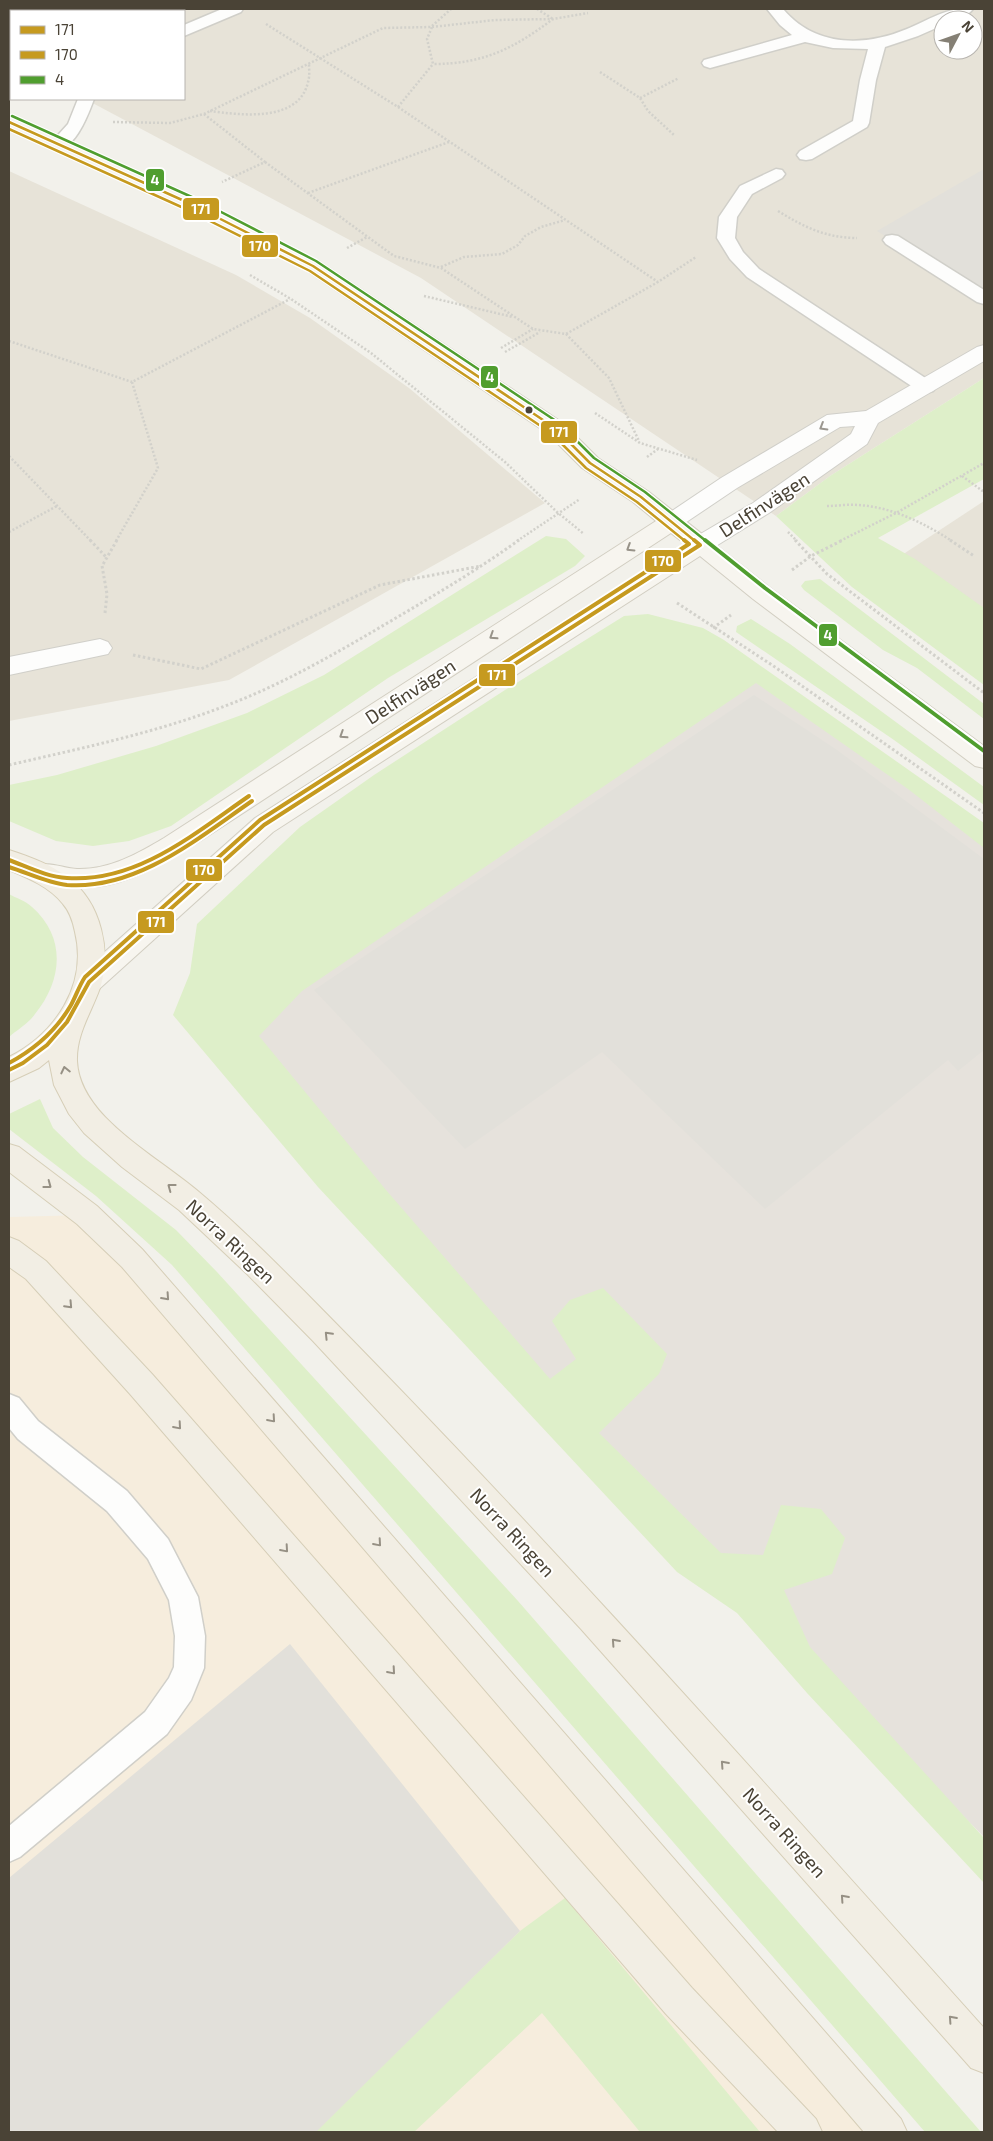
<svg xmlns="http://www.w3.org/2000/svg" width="993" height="2141" font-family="'Exo 2',sans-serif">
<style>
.residential{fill:#e7e3d8;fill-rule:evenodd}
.commercial{fill:#f6eddd}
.industrial{fill:#e6e2dc}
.green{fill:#deefc9}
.parking{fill:#e2e0da}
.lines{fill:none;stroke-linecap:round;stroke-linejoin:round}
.lane-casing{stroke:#d0cfc9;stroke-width:3}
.street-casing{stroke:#d0cfc9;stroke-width:2}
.secondary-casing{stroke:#d2cec2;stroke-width:2}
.primary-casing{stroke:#d6ceb7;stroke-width:2}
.path-far1{stroke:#d2d1cb;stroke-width:2.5;stroke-dasharray:2 2;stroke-linecap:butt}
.path{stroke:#d2d1cb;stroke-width:3;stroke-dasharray:2.5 2.5;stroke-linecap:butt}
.lane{fill:#fdfdfc;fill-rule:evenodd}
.street{fill:#fdfdfc;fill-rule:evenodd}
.secondary{fill:#f7f5ef;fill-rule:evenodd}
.primary{fill:#f2eee4;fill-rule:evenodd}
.bus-1-far1-casing{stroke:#fff;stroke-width:5}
.bus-1-casing{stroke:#fff;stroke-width:8}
.bus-2-far1-casing{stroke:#fff;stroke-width:5}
.bus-2-casing{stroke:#fff;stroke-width:8}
.bus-3-far1-casing{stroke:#fff;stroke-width:5}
.bus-3-casing{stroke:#fff;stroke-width:8}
.bus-1-far1{stroke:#c69a1f;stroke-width:2.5}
.bus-1{stroke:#c69a1f;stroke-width:4}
.bus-2-far1{stroke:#c69a1f;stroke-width:2.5}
.bus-2{stroke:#c69a1f;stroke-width:4}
.bus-3-far1{stroke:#509e2f;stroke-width:2.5}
.bus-3{stroke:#509e2f;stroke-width:4}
.oneway{stroke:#9b978f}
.oneway2{stroke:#989389}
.oneway3{stroke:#969084}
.bus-dot{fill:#4a4336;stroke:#fff;stroke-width:2}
.labels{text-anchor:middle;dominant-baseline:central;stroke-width:4;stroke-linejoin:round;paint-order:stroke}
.street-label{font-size:19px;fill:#4a4336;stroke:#fff}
.line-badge{stroke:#fff;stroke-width:2}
.badge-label{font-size:14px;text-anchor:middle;font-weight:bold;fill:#fff}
</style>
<rect width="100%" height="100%" fill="#f2f1eb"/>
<!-- residential -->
<g class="residential">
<path d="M9 9H984V378L830 476 776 516 421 278 85 99H184V11H11V59L9 58ZM943 20H973V50H943Z"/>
<path d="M9 171 236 275 310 318 409 388 545 503 229 680 9 721Z"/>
<path d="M984 501V657L870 576Z"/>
</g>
<!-- commercial -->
<path class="commercial" d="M87 1215 490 1672 888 2132H9V1217Z"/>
<!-- industrial -->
<path class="industrial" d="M708 631 984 838V1837L236 1074 265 924Z"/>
<!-- green -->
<g class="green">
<path d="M984 378V479L878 538 915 559 984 608V685L852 587 776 516 830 476Z"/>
<path d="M546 536 566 539 585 556 575 566 388 678 171 826 129 841 93 846 56 841 9 821V785L57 775 156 746 247 713 324 675Z"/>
<path d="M820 579 984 704V719L917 668 883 650 804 590 801 586 805 581Z"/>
<path d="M648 614 703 628 724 640 984 823V848L908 789 756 683 302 991 259 1036 386 1190 550 1379 576 1359 552 1321 570 1300 603 1288 667 1354 659 1374 599 1433 721 1553 763 1555 781 1505 821 1509 845 1538 832 1574 784 1590 810 1647 984 1838V1883L807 1693 737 1613 677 1572 318 1187 173 1015 190 973 197 924 300 827 374 775 505 690 624 616Z"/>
<path d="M751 619 790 644 984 787V805L894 740 736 632 737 626Z"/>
<path d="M9 894C16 898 26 901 32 907 67 938 62 981 35 1014 29 1023 17 1030 9 1037Z"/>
<path d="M40 1099 53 1128 83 1157 176 1230 217 1272 518 1601 981 2132H925L172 1265 96 1196 9 1129V1114Z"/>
<path d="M565 1898 760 2132H640L542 2013 414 2132H313L520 1931Z"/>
</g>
<!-- parking -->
<g class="parking">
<path d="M984 169V298L877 231Z"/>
<path d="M754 695 837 750 984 859V1050L958 1071 948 1060 765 1209 602 1052 465 1149 314 990Z"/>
<path d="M290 1644 520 1931 316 2132H9V1878Z"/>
</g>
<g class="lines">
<defs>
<g id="lane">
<path d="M222 9H243L241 12 184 36V25Z"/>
<path d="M767 9H783C815 47 864 47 907 29 931 19 946 7 973 9 966 18 954 20 943 20V25L918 36 885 47 876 80 869 123 867 127 812 159 806 160 800 159 797 155 800 151 853 121 860 80 868 49 833 48 805 42 710 68 704 66 702 63 704 60 792 35 780 25Z"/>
<path d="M78 99H94C88 115 74 154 52 149L49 145 68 124Z"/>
<path d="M776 169 782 170 785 174 782 178 752 194 737 217 735 238 743 252 759 269 933 383 936 387 933 391 926 393 919 391 747 277 730 259 717 238 719 217 740 186Z"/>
<path d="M892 235 898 236 984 290V304L977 302 886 244 883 240 886 236Z"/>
<path d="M9 1394 19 1398 38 1421 127 1491 168 1539 198 1597 205 1636 204 1668 191 1700 167 1734 20 1857 9 1862V1826L145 1712 169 1678 174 1667 175 1636 169 1600 148 1559 107 1511 18 1439 9 1428Z"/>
</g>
<g id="street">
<path d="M984 345V361L878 423 867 444 769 513 708 551 700 553 692 551 689 545 692 539 753 503 851 434 855 426 840 427 737 488 679 527 671 530 663 527 660 522 663 517 721 478 827 415 866 411 977 347Z"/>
<path d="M100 639 108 642 112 648 108 654 9 675V657Z"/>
</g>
<path id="secondary" d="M9 116 198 200 320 262 563 423 598 458 649 492 769 587 984 746V768L975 766 753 599 700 556 273 832 98 990 89 993 80 990 76 982 80 974 255 818 685 544 671 533 194 845C141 877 98 901 35 880L31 873 35 866C49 861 62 868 77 869 109 870 137 854 164 838L656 521 633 502 582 468 547 433 306 270 184 208 9 129Z"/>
<g id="primary">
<path d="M9 850C53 864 89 881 101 929 106 948 106 966 101 985 93 1010 76 1033 77 1061 78 1083 90 1101 105 1117 133 1146 168 1166 199 1192 236 1223 270 1257 304 1291 539 1528 761 1779 984 2028V2073L971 2068 581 1629 313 1341 247 1274 179 1210 122 1167 84 1133 69 1114 54 1085 49 1060 39 1068 9 1082V1057C55 1034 88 985 75 932 73 922 70 912 63 904 50 887 28 878 9 870Z"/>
<path d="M9 1144 19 1147 97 1206 142 1249 901 2119 907 2132H864L122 1267 77 1224 9 1172Z"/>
<path d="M9 1237 19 1241 46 1261 152 1374 692 1988 816 2119 822 2132H778L666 2014 130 1394 26 1279 9 1267Z"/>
</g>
</defs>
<!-- lane casing -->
<use href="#lane" class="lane-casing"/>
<!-- street casing -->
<use href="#street" class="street-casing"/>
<!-- secondary casing -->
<use href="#secondary" class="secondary-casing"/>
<!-- primary casing -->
<use href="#primary" class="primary-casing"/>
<!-- path-far1 -->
<g class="path-far1">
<path d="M537 9 553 19"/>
<path d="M28 11 35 9"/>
<path d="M79 11 85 9"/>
<path d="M9 18 11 17"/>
<path d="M266 24 398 107 658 282"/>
<path d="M432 26 451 9"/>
<path d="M432 27 495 20 553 19 588 13"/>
<path d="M9 48 11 47"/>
<path d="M600 72 640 98 648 111 674 135"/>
<path d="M640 98 679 78"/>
<path d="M398 107 433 64"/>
<path d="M210 111C240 115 299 123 308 82 310 76 309 69 309 63"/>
<path d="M204 114 265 162 222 182"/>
<path d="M113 122 170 123 204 114 383 28 432 27 427 39 433 64C483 64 513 49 553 19"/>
<path d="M265 162 394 256 441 268 533 329 566 334 658 282 696 257"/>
<path d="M308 193 449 142"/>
<path d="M778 211C804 227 826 238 857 238"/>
<path d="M347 248 367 237"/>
<path d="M441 267 464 257 502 254 518 245 525 236 541 227 565 220"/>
<path d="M250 275 291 299 371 353 505 462 557 512 584 534"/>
<path d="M424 296 513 317"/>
<path d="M566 334 609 378 639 441"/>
<path d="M9 341 132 382"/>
<path d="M501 348 533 329"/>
<path d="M505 352 540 332"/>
<path d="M595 413 640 443 697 460"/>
<path d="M9 456 91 541"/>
<path d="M647 457 658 449"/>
<path d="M962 476 984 492"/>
<path d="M827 506C837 506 848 504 858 505 892 507 924 523 952 541"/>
<path d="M9 532 57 506"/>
<path d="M788 532 797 541"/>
<path d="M116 541 158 468 132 382 290 299"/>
<path d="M517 541 580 499"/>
<path d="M840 541 896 513 984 463"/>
</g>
<!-- path -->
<g class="path">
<path d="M90 540 107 558"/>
<path d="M795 540 827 574 984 693"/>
<path d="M950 540 974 556"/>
<path d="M792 570 811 556 843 540"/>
<path d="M677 603 772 665 984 813"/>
<path d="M105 613 107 594 102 566 117 540"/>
<path d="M713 628 731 615"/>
<path d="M133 655 201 669 380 585 481 566"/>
<path d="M9 765C82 748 155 733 225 706 281 685 333 655 384 625 430 598 476 571 519 540"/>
</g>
<!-- lane -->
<use href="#lane" class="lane"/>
<!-- street -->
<use href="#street" class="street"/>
<!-- secondary -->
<use href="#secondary" class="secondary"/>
<!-- primary -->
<use href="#primary" class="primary"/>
<defs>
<path id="bus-1-far1" d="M9 122 191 204 313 266 555 428 590 463 641 497 695 541"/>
<g id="bus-1">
<path d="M9 860C28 867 47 877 67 878 137 883 195 833 249 796"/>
<path d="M9 1070 23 1063 47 1045 67 1022 89 982 264 825 700 545 694 540"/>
</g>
<path id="bus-2-far1" d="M9 129 188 210 310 271 551 433 586 468 637 502 685 541"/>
<g id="bus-2">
<path d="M9 867C28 873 48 883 67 885 137 890 198 838 252 801"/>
<path d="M9 1063C35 1049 56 1031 71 1005 76 996 79 986 85 977L260 820 689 544 684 540"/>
</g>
<path id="bus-3-far1" d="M12 116 194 198 316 261 559 423 594 458 645 492 706 541"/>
<path id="bus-3" d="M705 540 765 588 984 751"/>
</defs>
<!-- bus-1-far1 casing -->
<use href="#bus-1-far1" class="bus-1-far1-casing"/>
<!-- bus-1 casing -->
<use href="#bus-1" class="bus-1-casing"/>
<!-- bus-2-far1 casing -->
<use href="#bus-2-far1" class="bus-2-far1-casing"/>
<!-- bus-2 casing -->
<use href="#bus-2" class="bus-2-casing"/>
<!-- bus-3-far1 casing -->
<use href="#bus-3-far1" class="bus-3-far1-casing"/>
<!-- bus-3 casing -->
<use href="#bus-3" class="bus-3-casing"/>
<!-- bus-1-far1 -->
<use href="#bus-1-far1" class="bus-1-far1"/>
<!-- bus-1 -->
<use href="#bus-1" class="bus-1"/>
<!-- bus-2-far1 -->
<use href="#bus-2-far1" class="bus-2-far1"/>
<!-- bus-2 -->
<use href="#bus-2" class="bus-2"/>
<!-- bus-3-far1 -->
<use href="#bus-3-far1" class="bus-3-far1"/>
<!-- bus-3 -->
<use href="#bus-3" class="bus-3"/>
</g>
<!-- one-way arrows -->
<defs><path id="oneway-chevron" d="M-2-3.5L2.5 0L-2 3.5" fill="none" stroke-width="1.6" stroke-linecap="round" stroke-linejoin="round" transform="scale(1.25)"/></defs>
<use class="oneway" href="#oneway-chevron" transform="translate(823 427) rotate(149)"/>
<g class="oneway2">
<use href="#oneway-chevron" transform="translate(630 548) rotate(148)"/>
<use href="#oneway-chevron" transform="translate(493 636) rotate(147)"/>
<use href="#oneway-chevron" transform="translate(343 735) rotate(147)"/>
</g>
<g class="oneway3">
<use href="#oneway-chevron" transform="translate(65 1070) rotate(-103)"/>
<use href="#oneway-chevron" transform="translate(48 1185) rotate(37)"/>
<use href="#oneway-chevron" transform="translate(171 1187) rotate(-143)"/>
<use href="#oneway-chevron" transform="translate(166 1297) rotate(48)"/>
<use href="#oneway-chevron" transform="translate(69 1305) rotate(47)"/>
<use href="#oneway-chevron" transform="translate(328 1335) rotate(-134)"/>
<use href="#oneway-chevron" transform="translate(272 1419) rotate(49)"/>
<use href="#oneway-chevron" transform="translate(178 1426) rotate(49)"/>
<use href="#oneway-chevron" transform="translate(378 1543) rotate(49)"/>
<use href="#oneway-chevron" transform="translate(285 1549) rotate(49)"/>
<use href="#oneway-chevron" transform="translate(615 1642) rotate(-132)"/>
<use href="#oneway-chevron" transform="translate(392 1671) rotate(49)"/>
<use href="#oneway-chevron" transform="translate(724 1764) rotate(-132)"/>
<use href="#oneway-chevron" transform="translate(844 1898) rotate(-132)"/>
<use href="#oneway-chevron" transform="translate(952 2019) rotate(-132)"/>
</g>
<!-- markers -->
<circle class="bus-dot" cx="529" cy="410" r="4.5"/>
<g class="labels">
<!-- street labels -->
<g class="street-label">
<text transform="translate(764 504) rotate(-33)">Delfinvägen</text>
<text transform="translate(410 691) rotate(-33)">Delfinvägen</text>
<text transform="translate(231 1241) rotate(43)">Norra Ringen</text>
<text transform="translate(513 1532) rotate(47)">Norra Ringen</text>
<text transform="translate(785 1832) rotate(48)">Norra Ringen</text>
</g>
</g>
<g class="line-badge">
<rect x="145" y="168" width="20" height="24" rx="5" fill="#509e2f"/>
<rect x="182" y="197" width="38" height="24" rx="5" fill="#c69a1f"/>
<rect x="241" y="234" width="38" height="24" rx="5" fill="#c69a1f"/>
<rect x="480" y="365" width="19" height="24" rx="5" fill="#509e2f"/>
<rect x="540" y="420" width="38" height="24" rx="5" fill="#c69a1f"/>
<rect x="644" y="549" width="38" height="24" rx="5" fill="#c69a1f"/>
<rect x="818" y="623" width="20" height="24" rx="5" fill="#509e2f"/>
<rect x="478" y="663" width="38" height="24" rx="5" fill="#c69a1f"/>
<rect x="185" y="858" width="38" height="24" rx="5" fill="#c69a1f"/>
<rect x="137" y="910" width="38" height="24" rx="5" fill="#c69a1f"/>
</g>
<g class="badge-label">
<text x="155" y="185">4</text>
<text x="201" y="214">171</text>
<text x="260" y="251">170</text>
<text x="490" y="382">4</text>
<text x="559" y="437">171</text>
<text x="663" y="566">170</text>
<text x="828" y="640">4</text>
<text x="497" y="680">171</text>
<text x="204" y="875">170</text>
<text x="156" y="927">171</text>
</g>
<!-- border -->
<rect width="993" height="2141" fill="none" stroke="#4a4336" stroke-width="20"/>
<!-- legend -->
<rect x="10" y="10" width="175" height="90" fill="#ffffff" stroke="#b7b4af"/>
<rect x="20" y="26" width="25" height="8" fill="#c69a1f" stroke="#b7b4af"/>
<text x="55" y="35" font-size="15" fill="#4a4336">171</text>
<rect x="20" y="51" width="25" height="8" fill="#c69a1f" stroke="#b7b4af"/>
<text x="55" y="60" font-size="15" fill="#4a4336">170</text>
<rect x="20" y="76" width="25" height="8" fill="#509e2f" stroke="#b7b4af"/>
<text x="55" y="85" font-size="15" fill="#4a4336">4</text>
<!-- north arrow -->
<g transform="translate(958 35) rotate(49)"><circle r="24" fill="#ffffff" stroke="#b7b4af"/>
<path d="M0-4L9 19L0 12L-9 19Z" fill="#858075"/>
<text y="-8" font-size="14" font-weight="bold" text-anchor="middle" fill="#4a4336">N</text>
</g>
</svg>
